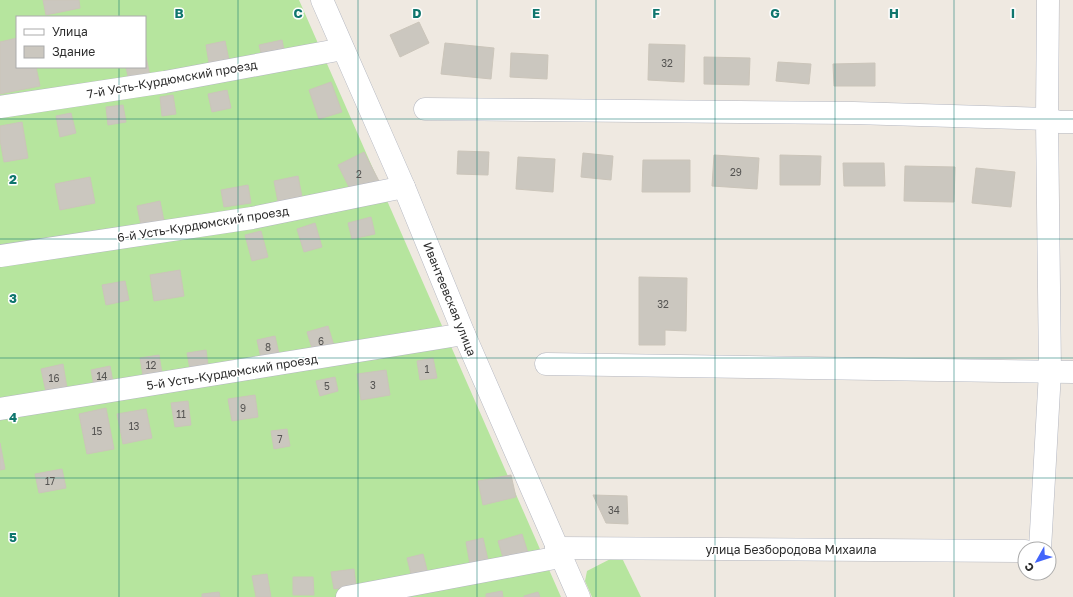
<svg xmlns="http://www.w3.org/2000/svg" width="1073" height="597" font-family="'Golos Text',sans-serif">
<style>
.grass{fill:#b6e59e;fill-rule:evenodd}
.building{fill:#cbc7bf;stroke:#cbc5ba}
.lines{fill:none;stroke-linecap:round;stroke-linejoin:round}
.minor-casing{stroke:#b4b7c1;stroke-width:23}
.minor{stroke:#fff;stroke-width:22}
.grid{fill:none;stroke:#0f766e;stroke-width:1;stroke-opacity:0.55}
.labels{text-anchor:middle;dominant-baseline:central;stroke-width:3;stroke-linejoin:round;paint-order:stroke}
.number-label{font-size:10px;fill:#555452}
.street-label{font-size:12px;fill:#2e2e2e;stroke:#fff}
.grid-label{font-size:13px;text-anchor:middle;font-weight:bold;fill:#0f766e;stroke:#fff;stroke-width:3;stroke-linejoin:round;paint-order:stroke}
</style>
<rect width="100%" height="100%" fill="#efe9e1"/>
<!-- grass -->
<g class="grass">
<path d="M0 0H299L561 597H0ZM17 17H145V67H17Z"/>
<path d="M620 554 641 597H592L585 581 587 571Z"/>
</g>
<!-- building -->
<g class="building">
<path d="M43 0H79L80 8 46 15Z"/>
<path d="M419 22 429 43 400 57 390 35Z"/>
<path d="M17 38V67H36L40 86 0 94V42Z"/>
<path d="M282 40 285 55 263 60 259 45Z"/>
<path d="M225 41 229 60 209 63 206 45Z"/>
<path d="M445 43 494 48 491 79 441 74Z"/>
<path d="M649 44 685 45 684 82 648 80Z"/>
<path d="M511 53 548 55 547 79 510 77Z"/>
<path d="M146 57 150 76 129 81 126 67H145Z"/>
<path d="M704 57 750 58 749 85 704 84Z"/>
<path d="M778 62 811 64 809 84 776 81Z"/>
<path d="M875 63V86H834L833 64Z"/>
<path d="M331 82 342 112 319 119 309 90Z"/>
<path d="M227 90 231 108 212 112 208 94Z"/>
<path d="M173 95 176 114 162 116 160 97Z"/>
<path d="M123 105 126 122 108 125 106 107Z"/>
<path d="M71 113 76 133 60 137 56 116Z"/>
<path d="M22 122 28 158 4 162 0 140V126Z"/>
<path d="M458 151 489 152 488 175 457 174Z"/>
<path d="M364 152 380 183 353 195 338 165Z"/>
<path d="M583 153 613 156 611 180 581 177Z"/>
<path d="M714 155 759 158 757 189 712 186Z"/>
<path d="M780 155 821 156 820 185H780Z"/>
<path d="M518 157 555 159 553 192 516 189Z"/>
<path d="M643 160H690V192H642Z"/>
<path d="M843 163H884L885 186H844Z"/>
<path d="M905 166 955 167 954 202 904 201Z"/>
<path d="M976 168 1015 172 1011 207 972 203Z"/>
<path d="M298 176 302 197 278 202 274 181Z"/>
<path d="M90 177 95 203 60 210 55 184Z"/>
<path d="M248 185 251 203 224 207 221 190Z"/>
<path d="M160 201 164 221 141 225 137 206Z"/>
<path d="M371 217 375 234 352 239 348 223Z"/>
<path d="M315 223 322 247 304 252 297 229Z"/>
<path d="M261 231 268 257 252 261 245 235Z"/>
<path d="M180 270 184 296 154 301 150 275Z"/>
<path d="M639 277 687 278 686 331 665 330V345H639Z"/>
<path d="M125 281 129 300 106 305 102 285Z"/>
<path d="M328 326 335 349 314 355 307 332Z"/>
<path d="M275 336 279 354 261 358 257 340Z"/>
<path d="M206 350 208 365 190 369 187 353Z"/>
<path d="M159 355 162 373 143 376 140 358Z"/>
<path d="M433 358 437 378 420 380 417 361Z"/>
<path d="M63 364 67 388 46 392 41 369Z"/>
<path d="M110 366 113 382 94 386 91 370Z"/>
<path d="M386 370 390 395 361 400 357 374Z"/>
<path d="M335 377 338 391 320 396 316 381Z"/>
<path d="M255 395 258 417 232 421 228 399Z"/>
<path d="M188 401 191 425 175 427 171 403Z"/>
<path d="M106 408 114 449 87 454 79 414Z"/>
<path d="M146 409 152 438 123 444 117 414Z"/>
<path d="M287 429 290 446 274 449 271 431Z"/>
<path d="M0 443 5 469 0 470Z"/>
<path d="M62 469 66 488 39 493 35 474Z"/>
<path d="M511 475 516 497 483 505 478 481Z"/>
<path d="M593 495 627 496 628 524 606 523Z"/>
<path d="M522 534 529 556 505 564 498 541Z"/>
<path d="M483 538 488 560 470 564 466 542Z"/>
<path d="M423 554 428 574 412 578 407 558Z"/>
<path d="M354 569 356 586 334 589 331 572Z"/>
<path d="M267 574 271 597H256L252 576Z"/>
<path d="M293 577H313L314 595H293Z"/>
<path d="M502 591 503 597H486V594Z"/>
<path d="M219 592 220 597H202V594Z"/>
<path d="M538 592 540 597H524V596Z"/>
</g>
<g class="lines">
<defs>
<g id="minor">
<path d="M322 0 404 187 464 334 579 597"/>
<path d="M1048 0 1047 119 1060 122H1073"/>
<path d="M0 107 165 82 343 49"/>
<path d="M425 109 854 113 1047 119 1050 372 1040 549"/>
<path d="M0 256 252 218 404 187"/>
<path d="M546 364 1073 372"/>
<path d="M0 409 464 334"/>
<path d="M556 548 1025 551"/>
<path d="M347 597 560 557"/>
</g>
</defs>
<!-- minor casing -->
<use href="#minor" class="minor-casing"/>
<!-- minor -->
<use href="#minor" class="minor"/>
</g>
<!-- grid -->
<path class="grid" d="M119 0V17M238 0V597M358 0V597M477 0V597M596 0V597M715 0V597M835 0V597M954 0V597M119 67V597M0 119H1073M0 239H1073M0 358H1073M0 478H1073"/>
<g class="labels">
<!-- number labels -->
<g class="number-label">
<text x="667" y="63">32</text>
<text x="736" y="172">29</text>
<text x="359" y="174">2</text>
<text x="663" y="304">32</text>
<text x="321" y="341">6</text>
<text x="268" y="347">8</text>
<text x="151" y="365">12</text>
<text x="427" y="369">1</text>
<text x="102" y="376">14</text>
<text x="54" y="378">16</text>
<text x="373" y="385">3</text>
<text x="327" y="386">5</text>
<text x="243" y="408">9</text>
<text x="181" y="414">11</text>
<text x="134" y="426">13</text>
<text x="97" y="431">15</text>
<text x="280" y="439">7</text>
<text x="50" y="481">17</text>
<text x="614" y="510">34</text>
</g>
<!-- street labels -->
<g class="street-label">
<text transform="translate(172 79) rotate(-10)">7-й Усть-Курдюмский проезд</text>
<text transform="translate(203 224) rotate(-9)">6-й Усть-Курдюмский проезд</text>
<text transform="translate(450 299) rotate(68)">Ивантеевская улица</text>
<text transform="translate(232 372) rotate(-9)">5-й Усть-Курдюмский проезд</text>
<text x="791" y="549">улица Безбородова Михаила</text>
</g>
</g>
<g class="grid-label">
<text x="179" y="18">B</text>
<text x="298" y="18">C</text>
<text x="417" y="18">D</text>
<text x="536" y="18">E</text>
<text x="656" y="18">F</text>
<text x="775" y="18">G</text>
<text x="894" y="18">H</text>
<text x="1013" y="18">I</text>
<text x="13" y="184">2</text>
<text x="13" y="303">3</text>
<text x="13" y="422">4</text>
<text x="13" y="542">5</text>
</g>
<!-- legend -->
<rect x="16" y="16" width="130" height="52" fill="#ffffff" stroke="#ababab"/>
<rect x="24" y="29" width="20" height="6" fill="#ffffff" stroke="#ababab"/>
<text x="52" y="36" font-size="12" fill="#2e2e2e">Улица</text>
<rect x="24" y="46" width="20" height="12" fill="#cbc7bf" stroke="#ababab"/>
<text x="52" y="56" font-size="12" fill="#2e2e2e">Здание</text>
<!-- north arrow -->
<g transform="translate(1037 561) rotate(231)"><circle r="19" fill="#ffffff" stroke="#ababab"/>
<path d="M0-3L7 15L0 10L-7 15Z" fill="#4264fb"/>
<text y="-6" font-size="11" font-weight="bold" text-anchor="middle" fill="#2e2e2e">С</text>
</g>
</svg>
